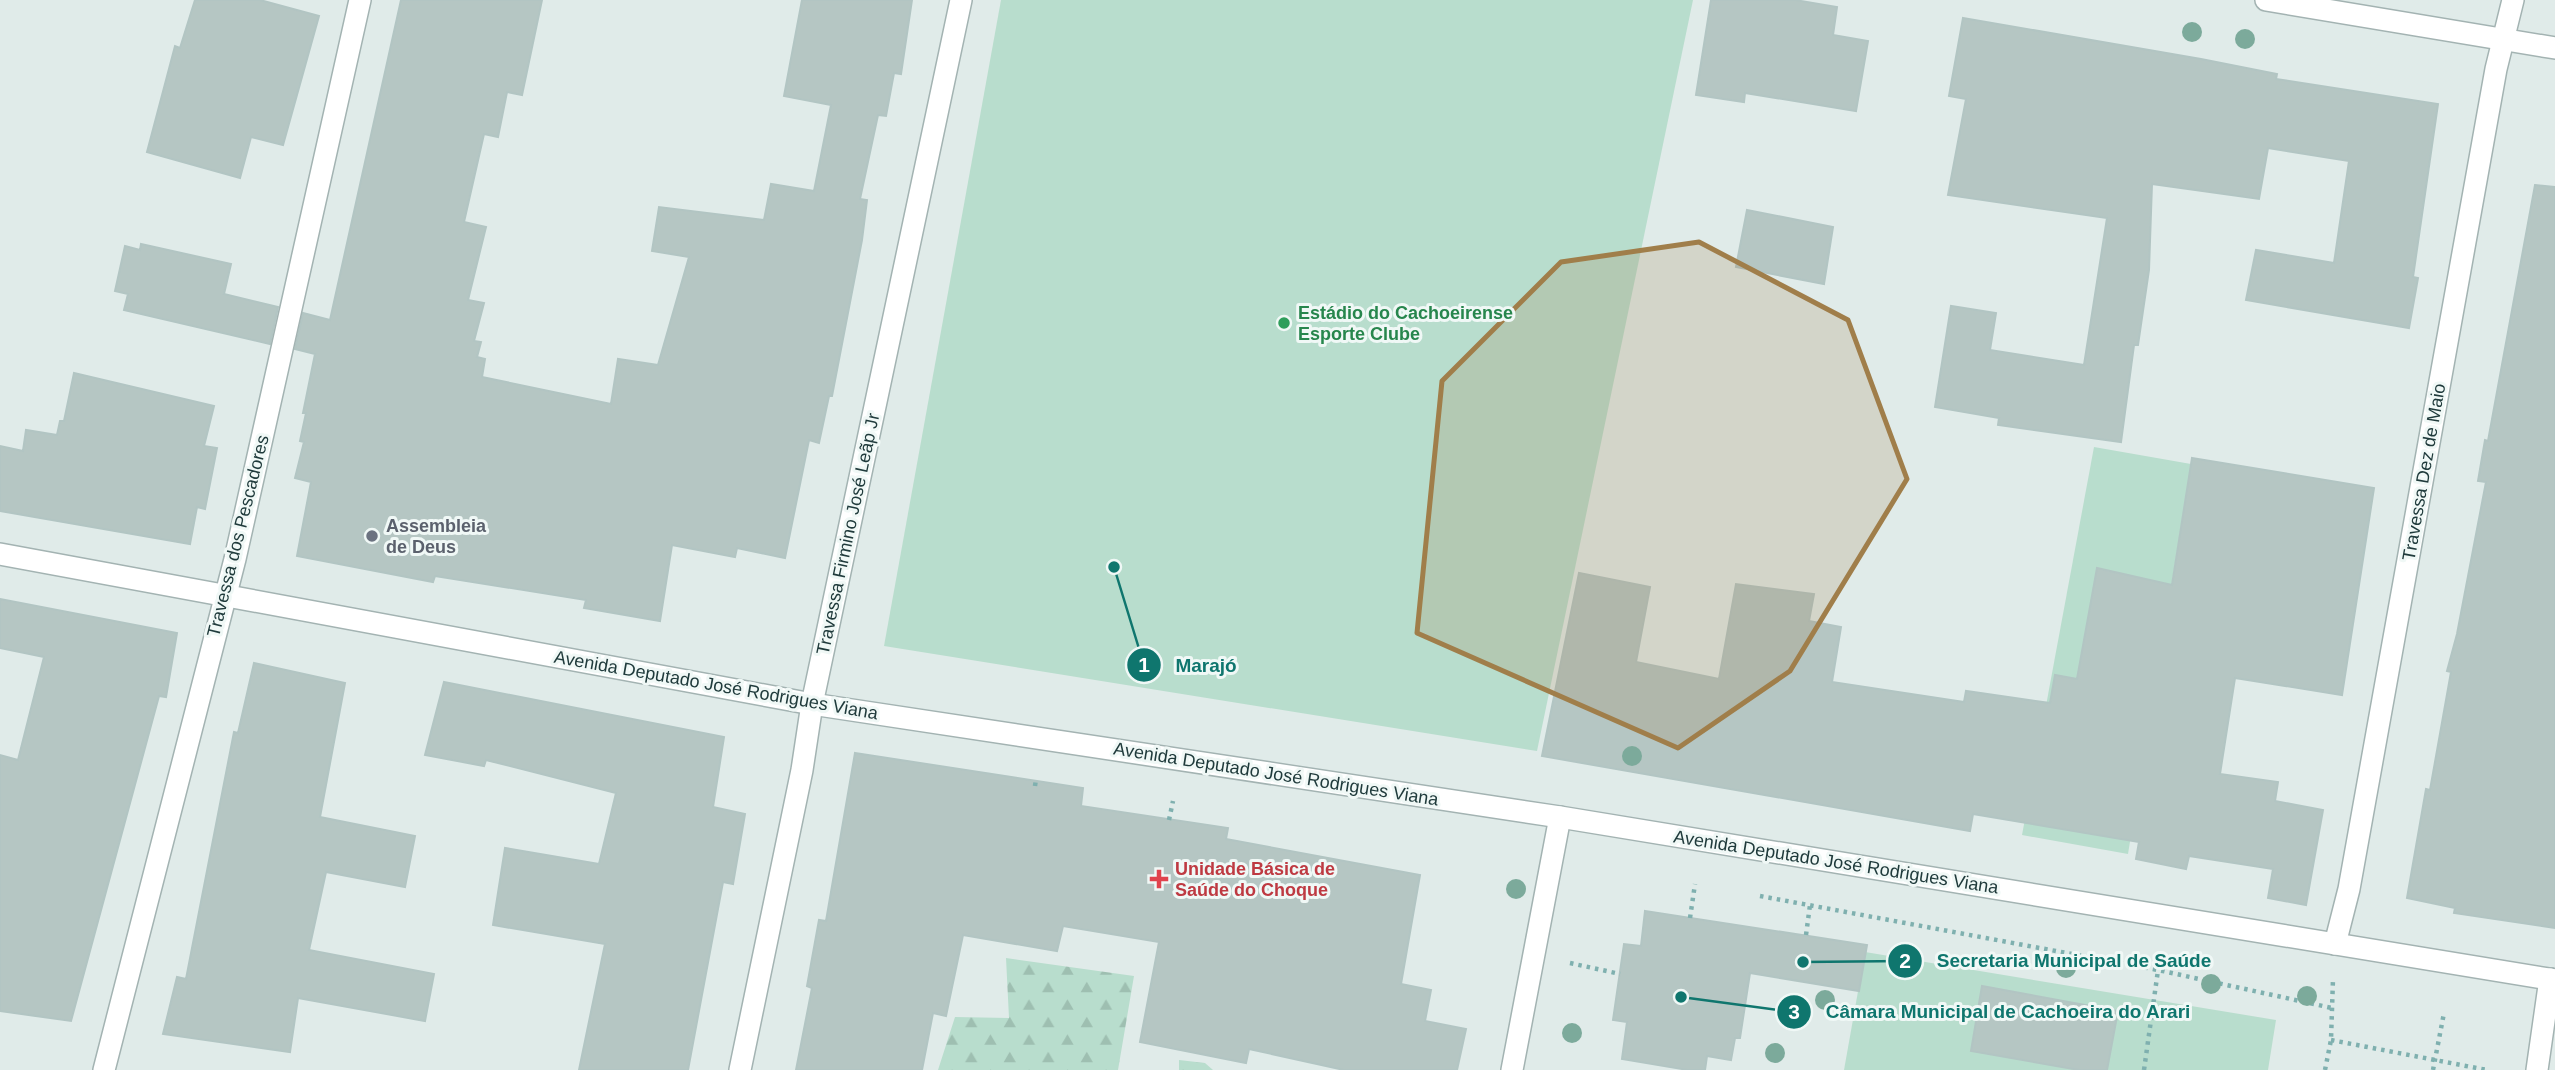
<svg xmlns="http://www.w3.org/2000/svg" width="2555" height="1070" font-family="Arial,sans-serif">
<style>
.green{fill:#b8ddcd}
.forest{fill:url(#forest-firs)}
.building{fill:#b5c6c3;stroke:#b2c5c3;stroke-width:2}
.lines{fill:none;stroke-linecap:round;stroke-linejoin:round}
.minor-casing{stroke:#a3b3b2;stroke-width:24}
.path{stroke:#7fb0af;stroke-width:4.5;stroke-dasharray:3.5 5;stroke-linecap:butt}
.minor{stroke:#fff;stroke-width:21}
.tree{fill:#7caa9b}
.marked{fill:#a07e4a;fill-opacity:0.2;stroke:#a07e4a;stroke-width:5;stroke-linejoin:round}
.leisure-dot{fill:#2e9e5b;stroke:#f0f8f6;stroke-width:2.5}
.worship-dot{fill:#6b7280;stroke:#f0f8f6;stroke-width:2.5}
.health-dot{fill:#e0444e;stroke:#f0f8f6;stroke-width:2.5}
.labels{text-anchor:middle;dominant-baseline:central;stroke-width:6;stroke-linejoin:round;paint-order:stroke}
.leisure-label{font-size:18px;font-weight:bold;fill:#27864d;stroke:#f0f8f6;text-anchor:start}
.street-label{font-size:18px;fill:#203b3c;stroke:#f0f8f6}
.worship-label{font-size:18px;font-weight:bold;fill:#5b616d;stroke:#f0f8f6;text-anchor:start}
.health-label{font-size:18px;font-weight:bold;fill:#be3a42;stroke:#f0f8f6;text-anchor:start}
.leader{fill:none;stroke:#0f766e;stroke-width:2.5}
.callout-dot{fill:#0f766e;stroke:#f0f8f6;stroke-width:2.5}
.mark-label{font-size:21px;text-anchor:middle;font-weight:bold;fill:#fff}
.callout-label{font-size:19px;text-anchor:middle;font-weight:bold;fill:#0f766e;stroke:#f0f8f6;stroke-width:6;stroke-linejoin:round;paint-order:stroke}
</style>
<defs>
<pattern id="forest-firs" width="22" height="20" patternUnits="userSpaceOnUse" patternTransform="scale(1.75)"><rect width="22" height="20" fill="#b8ddcd"/><path d="M5 1l3.5 6h-7zM16 11l3.5 6h-7z" fill="#9ebfb1"/></pattern>
</defs>
<rect width="100%" height="100%" fill="#e0ebe9"/>
<!-- green -->
<g class="green">
<path d="M1001 0H1693L1537 751 884 646Z"/>
<path d="M2094 447 2191 464 2128 854 2022 835Z"/>
<path d="M1865 952 2276 1020 2268 1070H1844Z"/>
</g>
<!-- forest -->
<g class="forest">
<path d="M1006 958 1134 976 1118 1070H938L955 1017 1009 1018Z"/>
<path d="M1179 1060 1205 1063 1213 1070H1179Z"/>
</g>
<!-- building -->
<g class="building">
<path d="M195 0H260L319 16 283 145 251 137 240 178 147 152 175 46 180 48Z"/>
<path d="M401 0H542L522 95 507 92 498 137 484 134 464 222 486 227 468 300 484 303 474 341 481 342 477 357 485 359 482 377 611 404 618 359 658 365 689 257 652 251 659 207 764 220 771 184 814 191 831 105 784 96 802 0H912L901 74 894 73 886 116 878 115 860 199 867 200 862 240 832 396H829L819 443 809 440 785 558 737 548 735 557 672 545 660 621 584 608 586 600 435 576 433 582 297 556 311 482 295 478 304 442 300 441 306 413H303L315 354 295 349 303 313 330 320Z"/>
<path d="M1711 0H1795L1837 7 1833 35 1868 41 1856 111 1745 93 1744 102 1696 95Z"/>
<path d="M1963 18 2201 59 2277 74 2276 79 2438 104 2413 277 2418 278 2409 328 2246 300 2256 250 2334 263 2349 161 2268 148 2259 199 2152 184 2149 270 2138 345H2134L2121 442 1998 425 1999 418 1935 407 1951 306 1996 313 1990 350 2084 365 2107 218 1948 195 1966 99 1949 96Z"/>
<path d="M2535 185 2555 187V928L2454 913 2455 908 2407 898 2426 789 2430 790 2451 672 2447 671 2457 634 2486 482 2478 481 2485 440 2488 441Z"/>
<path d="M1747 210 1833 227 1824 284 1736 267Z"/>
<path d="M141 244 231 264 224 294 278 307 270 344 124 310 128 294 115 291 125 246 140 250Z"/>
<path d="M74 373 214 406 204 446 217 448 205 509 197 507 190 544 0 511V446L23 451 26 430 57 435 60 421H64Z"/>
<path d="M2192 458 2374 488 2342 695 2235 678 2220 774 2278 782 2275 801 2323 810 2306 905 2268 898 2273 869 2189 856 2186 869 2136 859 2139 842 1973 814 1970 831 1542 756 1579 573 1650 587 1636 662 1719 679 1736 584 1814 594 1809 621 1841 627 1832 682 1964 702 1966 691 2050 703 2055 675 2077 679 2097 568 2172 585Z"/>
<path d="M0 599 177 633 166 697 159 696 71 1021 0 1011V755L18 760 44 657 0 648Z"/>
<path d="M254 663 345 683 320 817 415 836 405 887 326 872 309 950 434 974 425 1021 298 998 290 1052 163 1034 177 977 186 979 234 732 238 733Z"/>
<path d="M444 682 724 737 713 807 745 814 733 884 723 882 688 1070H579L605 944 493 925 505 848 599 864 616 793 486 760 484 766 425 755Z"/>
<path d="M855 753 1083 788 1081 806 1228 828 1226 839 1420 875 1401 984 1431 990 1425 1021 1466 1029 1457 1070H1344L1249 1049 1246 1063 1140 1042 1159 942 1063 926 1057 951 963 935 946 1016 933 1013 922 1070H796L812 988 807 986 819 920 826 921Z"/>
<path d="M1645 911 1867 945 1859 991 1750 973 1740 1038H1735L1731 1060 1707 1056 1705 1070H1688L1622 1059 1627 1022 1613 1020 1624 944 1641 946Z"/>
<path d="M1982 986 2118 1011 2107 1070H2079L1971 1051Z"/>
</g>
<g class="lines">
<defs>
<g id="minor">
<path d="M2266 0 2555 48"/>
<path d="M0 554 812 704 1560 817 2555 980"/>
<path d="M2335 944 2349 889 2496 69 2513 0"/>
<path d="M104 1070 235 559 360 0"/>
<path d="M740 1070 802 770 812 704 961 0"/>
<path d="M1512 1070 1560 817"/>
<path d="M2537 1070 2550 979"/>
</g>
</defs>
<!-- minor casing -->
<use href="#minor" class="minor-casing"/>
<!-- path -->
<g class="path">
<path d="M1035 786 1036 779"/>
<path d="M1169 820 1173 801"/>
<path d="M1760 896 2158 970 2332 1008"/>
<path d="M1690 918 1695 884"/>
<path d="M1806 935 1810 905"/>
<path d="M1570 963 1620 974"/>
<path d="M2331 1040 2487 1070"/>
<path d="M2144 1070 2160 956"/>
<path d="M2325 1070 2331 1040 2333 979"/>
<path d="M2433 1070 2444 1013"/>
</g>
<!-- minor -->
<use href="#minor" class="minor"/>
</g>
<!-- trees -->
<g class="tree">
<circle cx="2192" cy="32" r="10"/>
<circle cx="2245" cy="39" r="10"/>
<circle cx="1632" cy="756" r="10"/>
<circle cx="1516" cy="889" r="10"/>
<circle cx="2066" cy="968" r="10"/>
<circle cx="2211" cy="984" r="10"/>
<circle cx="2307" cy="996" r="10"/>
<circle cx="1825" cy="1000" r="10"/>
<circle cx="1572" cy="1033" r="10"/>
<circle cx="1775" cy="1053" r="10"/>
</g>
<!-- marked area -->
<path class="marked" d="M1699 242 1848 320 1907 479 1790 671 1678 748 1417 633 1442 381 1561 262Z"/>
<!-- markers -->
<circle class="leisure-dot" cx="1284" cy="323" r="7"/>
<circle class="worship-dot" cx="372" cy="536" r="7"/>
<path class="health-dot" d="M1155.5 868.5h7v7h7v7h-7v7h-7v-7h-7v-7h7z"/>
<g class="labels">
<!-- leisure labels -->
<g class="leisure-label">
<text x="1298" y="313">Estádio do Cachoeirense<tspan x="1298" dy="21">Esporte Clube</tspan></text>
</g>
<!-- street labels -->
<g class="street-label">
<text transform="translate(2424 472) rotate(-80)">Travessa Dez de Maio</text>
<text transform="translate(848 534) rotate(-78)">Travessa Firmino José Leãp Jr</text>
<text transform="translate(238 536) rotate(-76)">Travessa dos Pescadores</text>
<text transform="translate(716 685) rotate(10)">Avenida Deputado José Rodrigues Viana</text>
<text transform="translate(1276 774) rotate(9)">Avenida Deputado José Rodrigues Viana</text>
<text transform="translate(1836 862) rotate(9)">Avenida Deputado José Rodrigues Viana</text>
</g>
<!-- worship labels -->
<g class="worship-label">
<text x="386" y="526">Assembleia<tspan x="386" dy="21">de Deus</tspan></text>
</g>
<!-- health labels -->
<g class="health-label">
<text x="1175" y="869">Unidade Básica de<tspan x="1175" dy="21">Saúde do Choque</tspan></text>
</g>
</g>
<!-- callouts -->
<path class="leader" d="M1114 567L1144 665M1803 962L1905 961M1681 997L1794 1012"/>
<g class="callout-dot">
<circle cx="1114" cy="567" r="7"/>
<circle cx="1803" cy="962" r="7"/>
<circle cx="1681" cy="997" r="7"/>
<circle cx="1144" cy="665" r="18"/>
<circle cx="1905" cy="961" r="18"/>
<circle cx="1794" cy="1012" r="18"/>
</g>
<g class="mark-label">
<text x="1144" y="672">1</text>
<text x="1905" y="968">2</text>
<text x="1794" y="1019">3</text>
</g>
<g class="callout-label">
<text x="1206" y="672">Marajó</text>
<text x="2074" y="967">Secretaria Municipal de Saúde</text>
<text x="2008" y="1018">Câmara Municipal de Cachoeira do Arari</text>
</g>
</svg>
